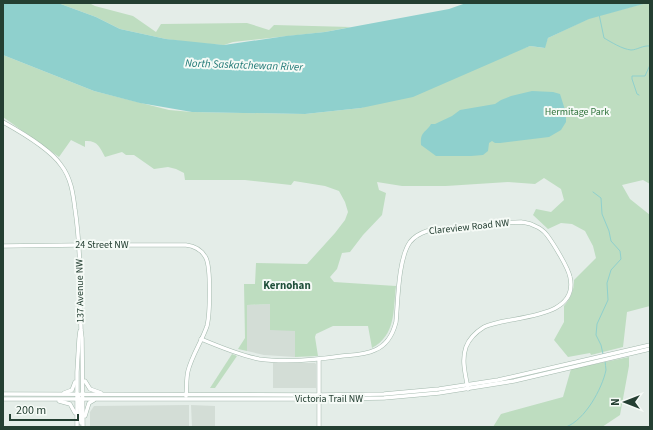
<svg xmlns="http://www.w3.org/2000/svg" width="653" height="430" font-family="'Source Sans 3',sans-serif">
<style>
.built{fill:#d3ddd6}
.green{fill:#beddc0}
.water{fill:#8fd0cd}
.lines{fill:none;stroke-linecap:round;stroke-linejoin:round}
.stream{stroke:#8fd0cd;stroke-width:1}
.secondary-casing{stroke:#a3b9ad;stroke-width:4.5}
.secondary{stroke:#fff;stroke-width:3.5}
.labels{text-anchor:middle;dominant-baseline:central;stroke-width:4;stroke-linejoin:round;paint-order:stroke}
.park-label{font-size:10px;fill:#30743c;stroke:#f5faf6}
.street-label{font-size:10px;fill:#243f32;stroke:#f5faf6}
.water-label{font-size:11px;font-style:italic;fill:#207976;stroke:#f5faf6}
.neighbourhood-label{font-size:11px;font-weight:bold;fill:#21503b;stroke:#f5faf6}
</style>
<rect width="100%" height="100%" fill="#e4ede8"/>
<!-- built -->
<g class="built">
<path d="M270 304 295 331V357L264 355 247 351V305Z"/>
<path d="M273 363H315L316 364V388H273Z"/>
<path d="M189 405V427H90V412L94 406Z"/>
<path d="M191 405 215 406V427H192Z"/>
</g>
<!-- green -->
<g class="green">
<path d="M58 3H89L95 6 133 16 156 32 161 24 247 23 269 30 274 25 351 27 325 32 233 42 224 45 194 43 166 39 120 29 96 17Z"/>
<path d="M646 3H650V184L643 180 622 185 630 199 650 215V306L627 312 623 347 591 355 590 353 568 357 554 340 564 322V306C571 298 574 290 574 280L596 258 593 246 585 231 572 224 561 223 548 229 533 215 536 209 551 212 564 200 561 189 544 178 535 184 508 182 446 186H402L377 182 379 190 386 193 382 215 363 235 350 252 342 253 337 269 330 277 334 282 396 286C393 311 396 335 372 348L368 326H333L316 334 315 337 318 356 295 357V331L270 330V304L247 305V351L238 349 245 338 244 284H255L256 263 307 264 335 233 345 220 348 212 345 202 339 191 325 186 294 181 291 185 245 180H185L184 173 176 169 168 167 154 169 134 155H126L122 152 105 157C100 147 97 140 85 141V147L71 140 59 157 3 117V55L94 91 169 110 192 112 305 114 361 108 530 46 544 48 548 38 590 18Z"/>
<path d="M232 354 237 356 215 388H210Z"/>
<path d="M629 357V366L620 415 602 427H493L501 414 563 397 571 369Z"/>
</g>
<!-- water -->
<g class="water">
<path d="M3 3H58L96 17 120 29 166 39 224 45 286 36 325 32 449 9 466 3H647L589 19 548 38 545 48 530 46 413 97 361 108 305 114 192 112 140 103 94 91 3 55Z"/>
<path d="M532 91 553 92 560 94 566 113V122L561 130 549 137 500 143H495L492 141 489 143 488 151 483 155 471 156H436L421 145C420 131 426 133 431 124H435L452 116 460 110 495 104 501 100 511 96Z"/>
</g>
<g class="lines">
<!-- stream -->
<g class="stream">
<path d="M599 14 604 38C611 42 622 49 631 50 637 50 643 45 650 46"/>
<path d="M639 95 637 94 632 79V76H645L650 65"/>
<path d="M593 192 601 198 602 214 609 231 611 241 620 251 621 259 611 270 607 283 608 300 597 324 596 335 601 345 603 354"/>
<path d="M566 427C585 420 602 389 606 370 606 367 605 364 605 361"/>
</g>
<defs>
<g id="secondary">
<path d="M3 122C21 132 50 149 61 165 71 178 73 193 75 209 81 249 80 290 81 330L82 338 83 427"/>
<path d="M3 246 79 245H186C194 246 202 250 206 258 211 268 210 314 207 326 202 341 192 355 188 371 186 379 187 388 186 396"/>
<path d="M201 339C220 347 239 355 259 359 286 363 315 360 342 356 352 355 365 355 375 350 387 345 393 334 396 322 398 301 398 259 410 242 414 237 421 233 427 231 441 227 456 228 469 226 486 225 504 222 521 222 526 223 530 223 535 226 540 228 544 231 547 235 553 243 568 267 570 277 580 321 508 315 484 327 476 332 469 339 466 347 461 361 466 376 468 389"/>
<path d="M85 381 90 389 101 393"/>
<path d="M64 393 72 390 75 382"/>
<path d="M3 394 322 395 384 394 439 389 498 380 650 345"/>
<path d="M79 397 81 423"/>
<path d="M3 399H319L384 398 439 393 514 381 650 349"/>
<path d="M59 401 70 404 75 413"/>
<path d="M85 416 89 403 94 400"/>
<path d="M77 427V372L79 339 80 331"/>
<path d="M319 427V359"/>
</g>
</defs>
<!-- secondary casing -->
<use href="#secondary" class="secondary-casing"/>
<!-- secondary -->
<use href="#secondary" class="secondary"/>
</g>
<g class="labels">
<!-- park labels -->
<g class="park-label">
<text x="577" y="112">Hermitage Park</text>
</g>
<!-- street labels -->
<g class="street-label">
<text transform="translate(469 227) rotate(-6)">Clareview Road NW</text>
<text x="102" y="245">24 Street NW</text>
<text transform="translate(80 291) rotate(-91)">137 Avenue NW</text>
<text x="329" y="399">Victoria Trail NW</text>
</g>
<!-- water labels -->
<g class="water-label">
<text transform="translate(244 65) rotate(2)">North Saskatchewan River</text>
</g>
<!-- neighbourhood labels -->
<g class="neighbourhood-label">
<text x="287" y="285">Kernohan</text>
</g>
</g>
<!-- border -->
<rect width="653" height="430" fill="none" stroke="#243f32" stroke-width="8"/>
<!-- north arrow -->
<g transform="translate(625 402) rotate(270)" stroke="#f5faf6" stroke-width="3" paint-order="stroke">
<path d="M0-3L7 15L0 10L-7 15Z" fill="#243f32"/>
<text y="-6" font-size="11" font-weight="bold" text-anchor="middle" fill="#243f32">N</text>
</g>
<!-- scale -->
<path d="M10 414v6h68v-6" fill="none" stroke="#243f32" stroke-width="2"/>
<text x="16" y="414" font-size="12" fill="#243f32" stroke="#f5faf6" stroke-width="3" paint-order="stroke">200 m</text>
</svg>
